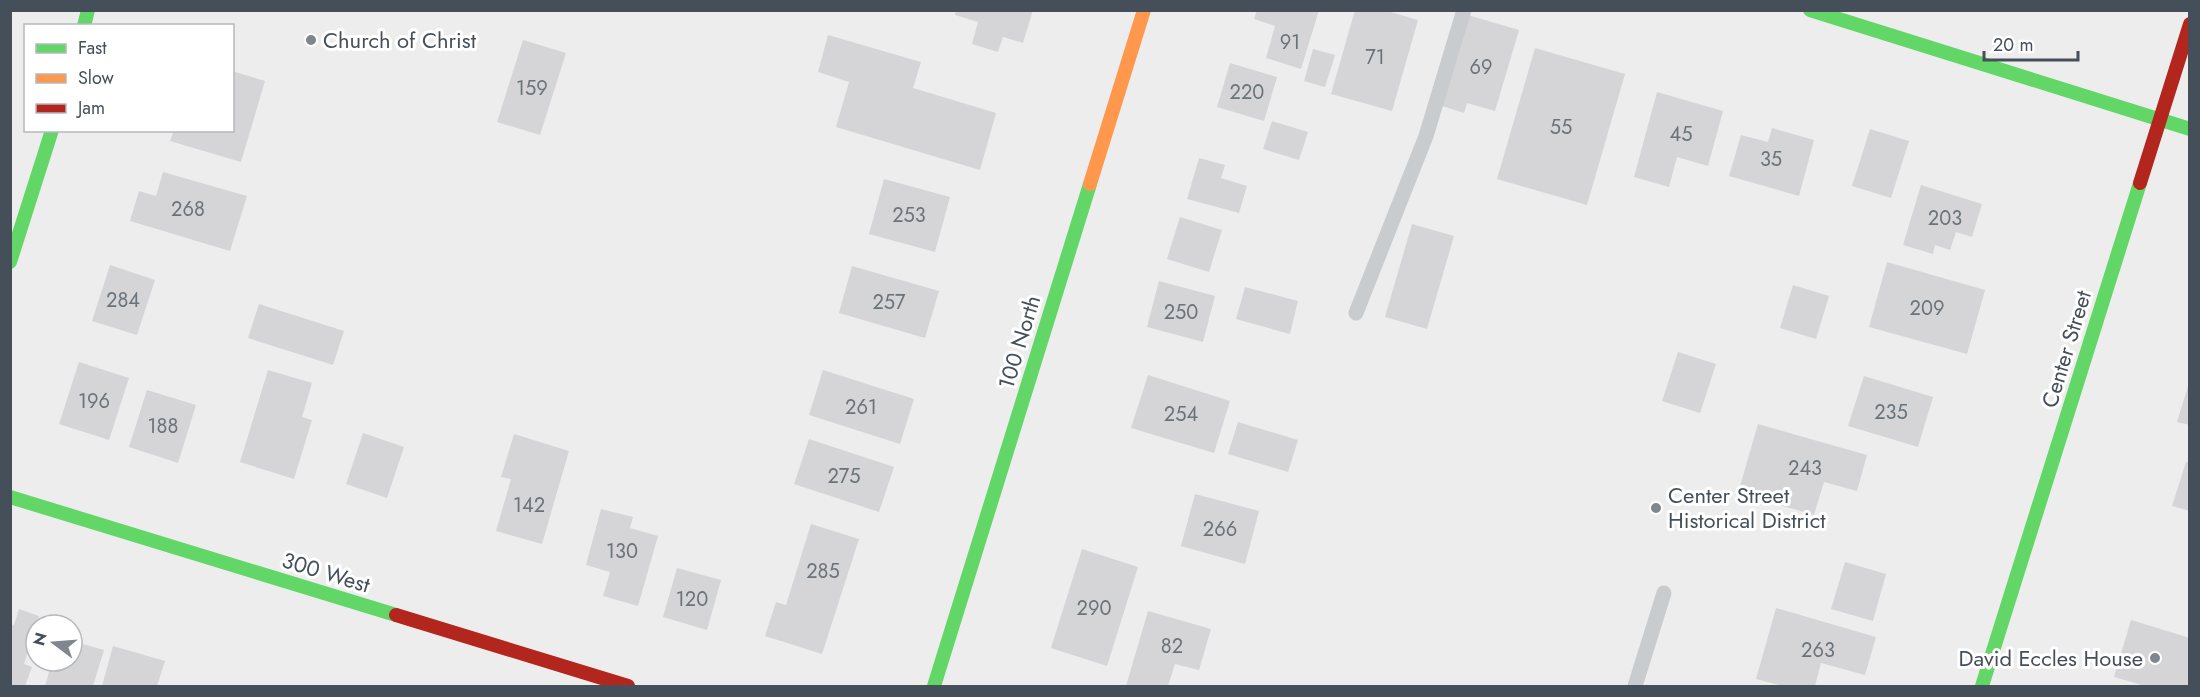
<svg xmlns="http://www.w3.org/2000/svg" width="2200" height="697" font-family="Jost,sans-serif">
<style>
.building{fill:#d5d5d7}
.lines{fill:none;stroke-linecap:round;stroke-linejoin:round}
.lane{stroke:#c9ccce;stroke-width:15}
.fast{stroke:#63d668;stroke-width:14}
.slow{stroke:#ff974d;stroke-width:14}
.jam{stroke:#b3261e;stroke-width:14}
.poi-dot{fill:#80868d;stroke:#fff;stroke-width:2}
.labels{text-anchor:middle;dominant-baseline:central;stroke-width:6;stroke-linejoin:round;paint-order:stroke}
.number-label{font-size:20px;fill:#6a727a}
.poi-label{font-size:22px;fill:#454f59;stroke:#fff;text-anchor:start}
.street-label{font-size:22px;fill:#454f59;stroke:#fff}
</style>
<rect width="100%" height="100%" fill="#eeeded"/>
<!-- building -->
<g class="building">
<path d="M956 10H1033L1023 43 1003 37 998 52 972 44 978 22 955 15Z"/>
<path d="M1257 10H1319L1301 69 1266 58 1275 26 1254 19Z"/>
<path d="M1355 10H1384L1418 20 1392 111 1331 94Z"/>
<path d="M1468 15 1519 30 1495 111 1467 103 1464 113 1442 106Z"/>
<path d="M828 35 921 62 913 88 996 113 980 170 836 127 849 82 818 72Z"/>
<path d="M523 40 566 53 540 135 497 122Z"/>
<path d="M1535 48 1625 74 1587 205 1497 179Z"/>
<path d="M1313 49 1335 55 1325 87 1304 81Z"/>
<path d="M1230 63 1277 77 1264 121 1217 107Z"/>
<path d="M232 71 265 81 241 162 170 141 174 130H232Z"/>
<path d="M1657 92 1723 111 1708 166 1677 157 1669 187 1634 177Z"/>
<path d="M1272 121 1308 132 1299 160 1263 149Z"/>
<path d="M1772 128 1814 140 1799 196 1729 176 1741 135 1768 142Z"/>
<path d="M1870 129 1909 141 1891 198 1852 186Z"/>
<path d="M1199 158 1225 165 1221 178 1247 186 1239 213 1187 199Z"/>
<path d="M163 172 247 196 230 251 130 221 139 191 156 196Z"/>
<path d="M884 179 950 197 935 252 869 234Z"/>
<path d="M1921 185 1982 204 1972 237 1956 232 1950 250 1935 245 1933 254 1903 245Z"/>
<path d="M1180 217 1222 230 1209 272 1167 259Z"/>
<path d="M1412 224 1454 236 1427 329 1385 317Z"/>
<path d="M1887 262 1985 290 1967 354 1869 327Z"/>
<path d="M110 265 155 280 137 335 92 321Z"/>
<path d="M852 266 939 291 925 338 839 313Z"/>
<path d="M1159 281 1215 296 1203 342 1147 327Z"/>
<path d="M1793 285 1829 296 1816 339 1780 328Z"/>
<path d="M1245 287 1298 301 1290 334 1236 319Z"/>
<path d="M259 304 344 331 333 365 248 338Z"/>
<path d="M1678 352 1716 364 1700 413 1662 401Z"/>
<path d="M79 362 129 378 109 440 59 424Z"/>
<path d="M268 370 312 383 302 417 312 420 294 479 240 462Z"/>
<path d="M823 370 914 399 900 444 809 415Z"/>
<path d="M1148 375 1230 401 1214 453 1131 428Z"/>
<path d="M1864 376 1933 397 1918 447 1848 426Z"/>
<path d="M2189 383H2190V425L2177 422Z"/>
<path d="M147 390 196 405 178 463 129 447Z"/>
<path d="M1238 422 1298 440 1288 472 1228 454Z"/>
<path d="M1758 424 1867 455 1857 491 1824 482 1814 515 1738 493Z"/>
<path d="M363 433 404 447 387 498 346 484Z"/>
<path d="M514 434 569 451 542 544 496 531 511 479 501 477Z"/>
<path d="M809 439 894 467 879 512 794 484Z"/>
<path d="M2186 462 2190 463V511L2172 506Z"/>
<path d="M1195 494 1259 511 1245 564 1181 546Z"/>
<path d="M601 509 633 517 630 528 658 536 638 606 603 596 610 572 586 565Z"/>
<path d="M811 524 859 539 822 654 765 636 776 602 786 605Z"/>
<path d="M1082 549 1138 567 1107 666 1051 648Z"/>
<path d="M1845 562 1886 574 1873 621 1831 609Z"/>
<path d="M677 568 721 580 707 630 663 617Z"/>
<path d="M1776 608 1876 637 1865 675 1821 663 1815 686H1783L1756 679Z"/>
<path d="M19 609 39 616 24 664 32 667 25 686H10V624L14 625Z"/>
<path d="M1148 611 1211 629 1199 670 1175 664 1168 686H1126Z"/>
<path d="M2131 620 2190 638V686H2145L2114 677Z"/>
<path d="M72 641 104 650 93 686H45L52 661H72Z"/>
<path d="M113 646 165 661 157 686H102Z"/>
</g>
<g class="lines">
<!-- lane -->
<g class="lane">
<path d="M1356 313 1426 136 1464 10"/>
<path d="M1635 686 1664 593"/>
</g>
<!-- fast -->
<g class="fast">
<path d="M1810 10 2190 129"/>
<path d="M84 26 88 10"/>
<path d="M10 262 52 130"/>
<path d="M10 497 396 615"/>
<path d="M934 686 1090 184"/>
<path d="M1982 686 2140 183"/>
</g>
<!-- slow -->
<path class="slow" d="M1090 184 1144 10"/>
<!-- jam -->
<g class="jam">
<path d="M2140 183 2190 24"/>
<path d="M396 615 628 686"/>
</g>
</g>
<!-- markers -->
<g class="poi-dot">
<circle cx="311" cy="40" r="6"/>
<circle cx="1656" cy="508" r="6"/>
<circle cx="2155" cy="658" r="6"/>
</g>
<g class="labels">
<!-- number labels -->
<g class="number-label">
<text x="1290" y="42">91</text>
<text x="1375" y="57">71</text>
<text x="1481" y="67">69</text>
<text x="532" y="88">159</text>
<text x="1247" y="92">220</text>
<text x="1561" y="127">55</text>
<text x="1681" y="134">45</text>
<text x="1771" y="159">35</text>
<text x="188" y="209">268</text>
<text x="909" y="215">253</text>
<text x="1945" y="218">203</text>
<text x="123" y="300">284</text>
<text x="889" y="302">257</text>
<text x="1927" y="308">209</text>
<text x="1181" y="312">250</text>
<text x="94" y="401">196</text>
<text x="861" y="407">261</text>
<text x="1891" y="412">235</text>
<text x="1181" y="414">254</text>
<text x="163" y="426">188</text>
<text x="1805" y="468">243</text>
<text x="844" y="476">275</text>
<text x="529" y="505">142</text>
<text x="1220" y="529">266</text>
<text x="622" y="551">130</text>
<text x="823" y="571">285</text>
<text x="692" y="599">120</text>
<text x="1094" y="608">290</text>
<text x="1172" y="646">82</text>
<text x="1818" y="650">263</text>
</g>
<!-- poi labels -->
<g class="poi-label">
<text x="323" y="40">Church of Christ</text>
<text x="1668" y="495">Center Street<tspan x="1668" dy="25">Historical District</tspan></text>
<text x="2143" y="658" text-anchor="end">David Eccles House</text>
</g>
<!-- street labels -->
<g class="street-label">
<text transform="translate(1019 342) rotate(-73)">100 North</text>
<text transform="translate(2066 349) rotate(-73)">Center Street</text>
<text transform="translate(326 572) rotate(17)">300 West</text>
</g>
</g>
<!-- border -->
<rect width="2200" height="697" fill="none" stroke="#454f59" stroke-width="24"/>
<!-- legend -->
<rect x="24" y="24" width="210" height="108" fill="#ffffff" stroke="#b5b9bd" stroke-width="1.5"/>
<rect x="36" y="44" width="30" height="9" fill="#63d668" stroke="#b5b9bd" stroke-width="1.5"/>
<text x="78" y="54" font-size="18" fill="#454f59">Fast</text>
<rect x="36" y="74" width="30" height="9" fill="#ff974d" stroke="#b5b9bd" stroke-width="1.5"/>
<text x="78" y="84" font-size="18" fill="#454f59">Slow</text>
<rect x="36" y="104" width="30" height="9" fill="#b3261e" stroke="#b5b9bd" stroke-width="1.5"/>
<text x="78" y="114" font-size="18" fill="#454f59">Jam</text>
<!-- north arrow -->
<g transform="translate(54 643) rotate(286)"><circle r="28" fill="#ffffff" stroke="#b5b9bd" stroke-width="1.5"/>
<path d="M0-4.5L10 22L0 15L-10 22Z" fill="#80868d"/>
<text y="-9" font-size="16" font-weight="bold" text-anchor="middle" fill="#454f59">N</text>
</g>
<!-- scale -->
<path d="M1984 51v9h94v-9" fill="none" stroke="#454f59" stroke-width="3"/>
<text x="1993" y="51" font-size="18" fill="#454f59" stroke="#ffffff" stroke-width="4.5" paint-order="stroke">20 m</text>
</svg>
